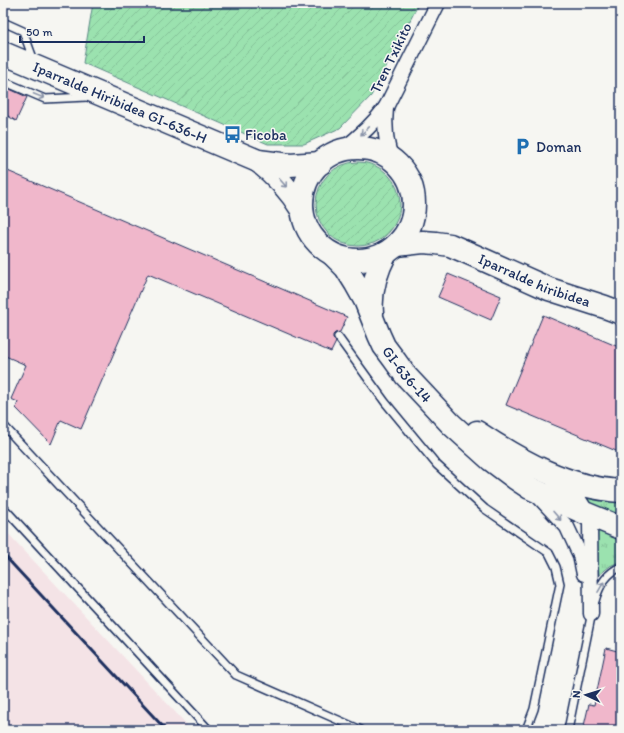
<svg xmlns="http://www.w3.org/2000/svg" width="624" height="733" font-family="Itim,sans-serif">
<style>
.built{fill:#f4e3e6}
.grass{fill:url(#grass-tufts);stroke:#5b8886}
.garden{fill:url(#garden-furrows);stroke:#5b8886}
.building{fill:#f0b7cb;stroke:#1b2f5e}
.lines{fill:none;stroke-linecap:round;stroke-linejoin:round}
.lane-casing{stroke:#1b2f5e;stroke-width:10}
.street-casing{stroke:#1b2f5e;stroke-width:17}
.primary-casing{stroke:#1b2f5e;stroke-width:25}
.lane{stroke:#f6f6f2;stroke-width:7}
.street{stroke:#f6f6f2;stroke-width:14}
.primary{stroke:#f6f6f2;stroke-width:22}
.rail{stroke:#1b2f5e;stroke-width:3}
.oneway{stroke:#8892a8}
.labels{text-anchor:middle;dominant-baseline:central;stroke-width:3;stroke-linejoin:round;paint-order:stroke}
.street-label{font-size:15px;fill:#1b2f5e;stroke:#f6f6f2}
.poi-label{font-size:15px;fill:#1b2f5e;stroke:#f6f6f2;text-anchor:start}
</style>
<defs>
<pattern id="grass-tufts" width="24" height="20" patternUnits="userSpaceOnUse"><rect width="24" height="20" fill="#9be2af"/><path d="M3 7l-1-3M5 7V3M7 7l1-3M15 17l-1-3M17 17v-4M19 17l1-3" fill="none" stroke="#85c299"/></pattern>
<pattern id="garden-furrows" width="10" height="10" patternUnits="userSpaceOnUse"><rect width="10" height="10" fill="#9be2af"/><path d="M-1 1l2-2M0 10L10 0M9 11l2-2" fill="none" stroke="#85c299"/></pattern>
</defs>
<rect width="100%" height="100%" fill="#f6f6f2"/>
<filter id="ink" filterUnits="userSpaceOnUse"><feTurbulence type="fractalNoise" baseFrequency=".025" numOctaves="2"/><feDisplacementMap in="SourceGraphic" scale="8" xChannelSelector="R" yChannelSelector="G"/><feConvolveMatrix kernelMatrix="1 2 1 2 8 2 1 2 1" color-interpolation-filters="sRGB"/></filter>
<g filter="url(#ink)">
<!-- built -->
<path class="built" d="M3 528 192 730H3Z"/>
<!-- grass -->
<g class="grass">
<path d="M577 491 607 501H621V523L590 510Z"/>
<path d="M594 523 621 535V561L610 566 599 575Z"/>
</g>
<!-- garden -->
<g class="garden">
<path d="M93 3H419L371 96 340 128 304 144H268L83 63Z"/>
<circle cx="358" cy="204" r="42"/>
</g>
<!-- building -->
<g class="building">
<path d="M3 86 27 97 16 121 3 113Z"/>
<path d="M3 169 347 317 340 332 335 333 333 335V338L336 342 331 352 148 274 81 429 61 420 51 444 16 408 18 402 11 399 26 365 3 355Z"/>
<path d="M448 274 501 296 491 320 438 297Z"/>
<path d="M543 315 621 348V453L506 405Z"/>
<path d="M606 648 621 652V730H583L589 704 594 705Z"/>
</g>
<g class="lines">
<defs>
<g id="lane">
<path d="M3 22 23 31 34 61"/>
<path d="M3 81 45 99 87 97"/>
<path d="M338 337 385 402 437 465 485 509 549 553 556 567 560 584 534 709 526 730"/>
<path d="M3 425 236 675 361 730"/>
<path d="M3 507 209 730"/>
<path d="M595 601C599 586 606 573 621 567"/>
<path d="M568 730 592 612"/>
</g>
<g id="street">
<path d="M386 107C384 127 386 141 391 159"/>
<path d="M341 151C358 138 373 125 386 107L438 3"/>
<path d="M555 485 571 493 578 498 583 506 590 521 591 614"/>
<path d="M539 497 567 527 580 555 584 574"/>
</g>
<g id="primary">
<path id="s1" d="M3 53 258 161 290 165 321 163"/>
<circle cx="358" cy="204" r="56"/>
<path d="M258 161C277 176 290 190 302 210"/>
<path id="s2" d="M397 245 423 242 436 243 450 245 473 255 549 289 605 307 621 313"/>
<path id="s3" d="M333 255 346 268 356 284 365 300 379 335 384 346 393 358 406 376 422 393 451 424 491 460 515 478 530 488 587 514 621 528"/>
<path d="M372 313C370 292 376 272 386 253"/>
<path d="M477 432C520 461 568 488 621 491"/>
</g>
</defs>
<!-- lane casing -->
<use href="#lane" class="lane-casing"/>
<!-- street casing -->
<use href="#street" class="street-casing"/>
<!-- primary casing -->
<use href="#primary" class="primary-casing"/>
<!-- lane -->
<use href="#lane" class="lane"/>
<!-- street -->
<use href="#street" class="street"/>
<!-- primary -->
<use href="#primary" class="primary"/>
<!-- rail -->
<path class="rail" d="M3 554 166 730"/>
</g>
<!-- one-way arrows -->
<defs><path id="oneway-shaft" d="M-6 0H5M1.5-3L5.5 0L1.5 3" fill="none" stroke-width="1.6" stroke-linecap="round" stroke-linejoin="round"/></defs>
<g class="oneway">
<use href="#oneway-shaft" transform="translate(39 96) rotate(22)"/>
<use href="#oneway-shaft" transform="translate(365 131) rotate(136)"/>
<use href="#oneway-shaft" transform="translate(283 183) rotate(48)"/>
<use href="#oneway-shaft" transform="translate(557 516) rotate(49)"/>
<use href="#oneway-shaft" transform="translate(601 587) rotate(-60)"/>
</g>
</g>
<!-- icons -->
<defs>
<symbol id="bus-bare" viewBox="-9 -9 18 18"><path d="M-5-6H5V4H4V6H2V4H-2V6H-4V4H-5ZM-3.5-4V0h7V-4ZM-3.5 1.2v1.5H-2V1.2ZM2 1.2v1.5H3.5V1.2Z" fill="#1f6fb2" stroke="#f6f6f2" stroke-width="2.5" paint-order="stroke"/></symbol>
<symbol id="parking-bare" viewBox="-9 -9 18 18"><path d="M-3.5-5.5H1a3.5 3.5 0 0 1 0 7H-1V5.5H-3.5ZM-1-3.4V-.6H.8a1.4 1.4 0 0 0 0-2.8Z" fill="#1f6fb2" stroke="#f6f6f2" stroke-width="2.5" paint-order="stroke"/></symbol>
</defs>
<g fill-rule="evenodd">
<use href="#bus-bare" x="220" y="122" width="25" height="25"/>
<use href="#parking-bare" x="510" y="134" width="25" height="25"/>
</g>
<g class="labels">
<!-- street labels -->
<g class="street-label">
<text transform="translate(391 58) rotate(-64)">Tren Txikito</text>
<text stroke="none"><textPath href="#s1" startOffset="127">Iparralde Hiribidea GI-636-H</textPath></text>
<text stroke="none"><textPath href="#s2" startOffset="145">Iparralde hiribidea</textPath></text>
<text stroke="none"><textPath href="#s3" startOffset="142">GI-636-14</textPath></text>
</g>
<!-- poi labels -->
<g class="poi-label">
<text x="245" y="135">Ficoba</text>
<text x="536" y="147">Doman</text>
</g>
</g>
<!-- margin -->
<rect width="624" height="733" fill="none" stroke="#f6f6f2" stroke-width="16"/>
<rect x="8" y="8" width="608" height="717" fill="none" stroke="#1b2f5e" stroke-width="1.5" filter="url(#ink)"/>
<!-- north arrow -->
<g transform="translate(586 695) rotate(274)" stroke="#f6f6f2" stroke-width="3" paint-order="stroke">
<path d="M0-3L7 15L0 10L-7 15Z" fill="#1b2f5e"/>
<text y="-6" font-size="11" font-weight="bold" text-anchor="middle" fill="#1b2f5e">N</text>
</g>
<!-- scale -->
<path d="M20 36v6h124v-6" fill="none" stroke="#1b2f5e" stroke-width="2"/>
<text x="26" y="36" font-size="12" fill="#1b2f5e" stroke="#f6f6f2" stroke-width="3" paint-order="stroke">50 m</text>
</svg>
